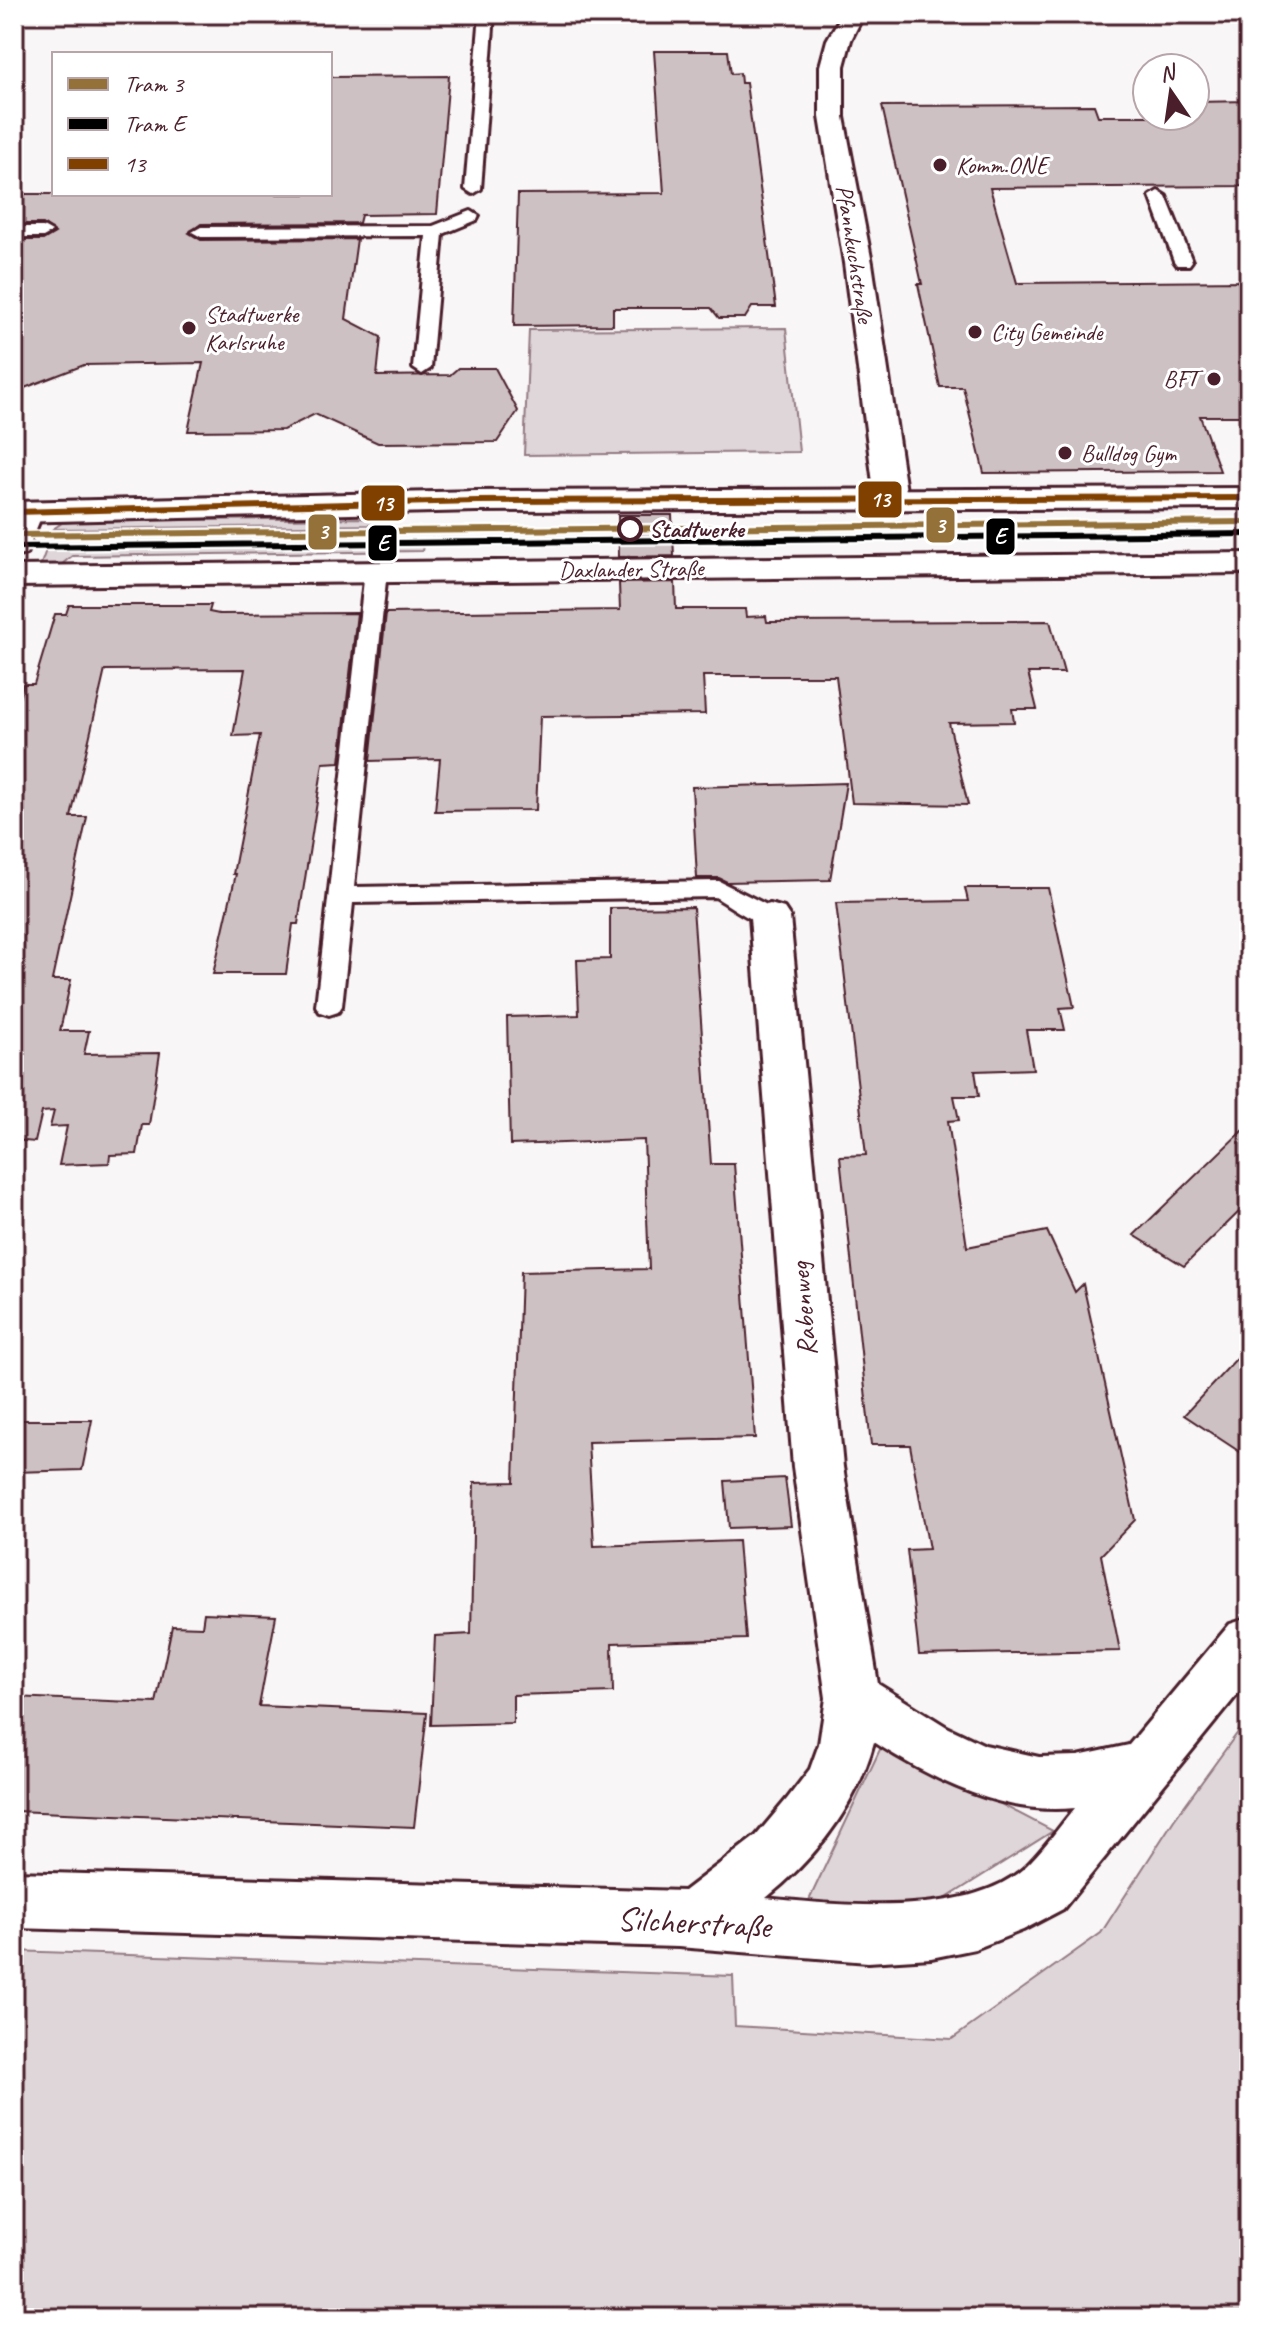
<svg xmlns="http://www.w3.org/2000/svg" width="1263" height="2332" font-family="Caveat,sans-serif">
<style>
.green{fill:#ded6d9;stroke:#947a82;stroke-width:2}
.building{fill:#cdc1c4;stroke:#4a1f2b;stroke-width:2}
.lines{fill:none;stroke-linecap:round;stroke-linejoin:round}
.service-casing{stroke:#4a1f2b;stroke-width:6}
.minor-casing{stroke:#4a1f2b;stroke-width:6}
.tertiary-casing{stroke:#4a1f2b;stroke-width:6}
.service{fill:#fff;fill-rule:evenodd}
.minor{fill:#fff;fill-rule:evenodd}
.tertiary{fill:#fff;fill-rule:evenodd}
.bus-1-casing{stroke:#fff;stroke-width:11}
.bus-1{stroke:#804000;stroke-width:6}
.tram-1-casing{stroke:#fff;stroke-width:11}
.tram-2-casing{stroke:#fff;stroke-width:11}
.tram-1{stroke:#947139;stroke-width:6}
.tram-2{stroke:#000;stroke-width:6}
.poi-dot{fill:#4a1f2b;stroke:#fff;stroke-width:3}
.stop-dot{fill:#fff;stroke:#4a1f2b;stroke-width:4}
.labels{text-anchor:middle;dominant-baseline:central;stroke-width:6;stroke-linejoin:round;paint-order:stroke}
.far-poi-label{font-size:24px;fill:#4a1f2b;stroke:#fff;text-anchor:start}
.far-street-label{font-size:24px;fill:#4a1f2b;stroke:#fff}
.far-stop-label{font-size:24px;font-weight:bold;fill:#4a1f2b;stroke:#fff;text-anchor:start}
.street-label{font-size:28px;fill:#4a1f2b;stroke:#fff}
.near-street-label{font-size:34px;fill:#4a1f2b;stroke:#fff}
.line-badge{stroke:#fff;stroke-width:3}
.badge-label{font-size:22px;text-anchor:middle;font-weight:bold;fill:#fff}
</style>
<rect width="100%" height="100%" fill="#f8f6f7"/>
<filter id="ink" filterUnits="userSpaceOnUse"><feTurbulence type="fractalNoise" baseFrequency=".0125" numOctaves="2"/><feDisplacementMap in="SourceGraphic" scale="16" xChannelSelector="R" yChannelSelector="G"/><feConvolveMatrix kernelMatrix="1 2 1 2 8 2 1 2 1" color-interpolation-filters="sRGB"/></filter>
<g filter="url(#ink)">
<!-- green -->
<g class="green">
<path d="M786 328 799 452 524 455 529 330Z"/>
<path d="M378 518 377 525 53 529 62 523 84 521Z"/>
<path d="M423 546 422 551 72 556 62 564H41L46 550Z"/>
<path d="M1249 1717V2318H14V1951L733 1976 735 2026 952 2039 1101 1933 1174 1820Z"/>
<path d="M883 1743 1053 1831 937 1904 804 1911Z"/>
</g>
<!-- building -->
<g class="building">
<path d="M654 51H728L731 74 740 73 741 83H746L776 307H752L745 318H719L711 308H613V325L514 326 518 194 664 193Z"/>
<path d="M449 76 437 214 361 215 359 223 201 224 189 233 201 240 357 239 346 319 381 337 377 376 450 375 458 368H495L518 411 497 442 378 443 315 414 283 430 188 431 203 363 84 365 14 392V240H43L55 233 43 224H14V194H330V77Z"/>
<path d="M1249 101V186L990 188 1017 283 1249 281V416H1200L1220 471 984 473 963 387H940L918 284H922L882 106 1094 105 1098 116H1195V102Z"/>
<path d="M618 515H672L674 556 619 557Z"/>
<path d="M675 582 676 609H745L746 617 766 616 767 622 1050 621 1064 673H1028L1037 709H1012L1014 722 949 723 968 805 852 803 836 676H703L705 714 540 716 536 810 435 811 440 759 370 761 386 613 620 610 619 583Z"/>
<path d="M69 605H211L209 612 219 614 357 613 340 762 323 763 298 924H293L286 974H213L236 874H233L260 735 233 736 245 669 105 670 71 817H87L52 980H71L60 1031H89L84 1054 160 1053 149 1125H142L137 1154 110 1155 109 1163 59 1165 67 1126 50 1127 54 1111 42 1112 35 1142 14 1140V718L23 684H34L55 614H66Z"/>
<path d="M846 783 830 880 727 882 719 878H697L692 787Z"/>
<path d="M965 888H1048L1074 1007 1060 1008 1065 1030H1026L1033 1069 975 1071 979 1096H954L959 1120 948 1121 967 1247 1047 1231 1075 1292 1083 1284 1135 1520 1101 1555 1120 1651 919 1655 907 1550 929 1549 910 1445H871L840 1156 866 1155 836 903 968 901Z"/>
<path d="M693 907 711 1164H734L755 1438 588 1442 594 1546 738 1541 746 1639 612 1643 613 1692 513 1695V1723L431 1725 435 1636 471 1634 474 1483 514 1482 521 1272 649 1269 644 1140 510 1145 507 1017 579 1015 577 960 610 959V908Z"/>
<path d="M1249 1124V1202L1184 1266 1134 1235Z"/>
<path d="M1249 1345V1458L1184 1415Z"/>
<path d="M14 1420H92L82 1470 14 1472Z"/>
<path d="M785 1478 791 1526 729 1528 725 1481Z"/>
<path d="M204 1613 276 1616 259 1706 427 1713 414 1827 14 1811V1697L156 1703 172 1626 202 1627Z"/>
</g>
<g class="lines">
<defs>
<g id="service">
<path d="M480 14H494L481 189 473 194 465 189Z"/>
<path d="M1158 191 1166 196 1192 261 1189 265H1177L1174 261 1150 196Z"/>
<path d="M471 211 479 216 477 220 443 234 431 368 422 374 413 368 426 236 201 237 192 232 201 227 433 226Z"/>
<path d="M14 227H43L52 232 43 237H14Z"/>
<path d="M376 565 387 571 354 887 719 881 779 911 783 917 779 923C758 929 733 907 715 897L353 903 342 1006 338 1012 329 1015 320 1012 316 1006 365 571Z"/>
</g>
<g id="minor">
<path d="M842 14H864L851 40 844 66V117L872 263 907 498 902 505 891 508 880 505 875 498 844 263 820 117V66L827 40Z"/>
<path d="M27 502 38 505 43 512 26 554 14 557V508Z"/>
<path d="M1249 553V573L14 586V566Z"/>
<path d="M770 904 784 908 790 917 843 1467 878 1684 947 1727 985 1745 1039 1757 1078 1756 1129 1745 1230 1624 1249 1618V1680L1063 1909 1023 1930 975 1949 931 1958 868 1962 678 1947 14 1928V1872L684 1891 756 1836 787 1799 810 1769 819 1744 826 1698 793 1467 750 917 756 908ZM874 1742C931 1779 1004 1816 1075 1808 1058 1828 1042 1852 1023 1869 966 1919 836 1905 766 1898 817 1857 857 1805 874 1742Z"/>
</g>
<path id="tertiary" d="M1249 488V508L477 511 14 522V502L477 491Z"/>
</defs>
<!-- service casing -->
<use href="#service" class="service-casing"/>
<!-- minor casing -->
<use href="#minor" class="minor-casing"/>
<!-- tertiary casing -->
<use href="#tertiary" class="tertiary-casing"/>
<!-- service -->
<use href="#service" class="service"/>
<!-- minor -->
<use href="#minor" class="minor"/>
<!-- tertiary -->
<use href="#tertiary" class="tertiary"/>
<defs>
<path id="bus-1" d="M14 512 477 501 1249 498"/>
</defs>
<!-- bus-1 casing -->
<use href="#bus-1" class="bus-1-casing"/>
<!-- bus-1 -->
<use href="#bus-1" class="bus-1"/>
<defs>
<path id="tram-1" d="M14 535 1249 522"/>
<path id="tram-2" d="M14 547 1249 534"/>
</defs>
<!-- tram-1 casing -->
<use href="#tram-1" class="tram-1-casing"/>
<!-- tram-2 casing -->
<use href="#tram-2" class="tram-2-casing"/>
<!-- tram-1 -->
<use href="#tram-1" class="tram-1"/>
<!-- tram-2 -->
<use href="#tram-2" class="tram-2"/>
</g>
</g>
<!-- markers -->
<g class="poi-dot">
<circle cx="940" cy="165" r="8"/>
<circle cx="189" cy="328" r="8"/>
<circle cx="975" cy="332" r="8"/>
<circle cx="1214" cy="379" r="8"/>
<circle cx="1065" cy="453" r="8"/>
</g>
<circle class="stop-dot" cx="630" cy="529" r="11"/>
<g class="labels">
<!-- far-poi labels -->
<g class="far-poi-label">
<text x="956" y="165">Komm.ONE</text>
<text x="205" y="314">Stadtwerke<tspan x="205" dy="28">Karlsruhe</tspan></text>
<text x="991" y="332">City Gemeinde</text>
<text x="1198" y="379" text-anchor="end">BFT</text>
<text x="1081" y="453">Bulldog Gym</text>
</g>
<!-- far-street labels -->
<g class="far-street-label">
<text transform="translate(855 254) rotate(81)">Pfannkuchstraße</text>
<text transform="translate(631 569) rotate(-1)">Daxlander Straße</text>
</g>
<!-- far-stop labels -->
<g class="far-stop-label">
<text x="649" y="529">Stadtwerke</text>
</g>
<!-- street labels -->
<g class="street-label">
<text transform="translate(803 1309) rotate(-95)">Rabenweg</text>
</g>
<!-- near-street labels -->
<g class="near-street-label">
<text transform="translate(694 1922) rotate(3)">Silcherstraße</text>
</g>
</g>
<g class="line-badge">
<rect x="857" y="480" width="46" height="39" rx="8" fill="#804000"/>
<rect x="360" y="484" width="46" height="38" rx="8" fill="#804000"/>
<rect x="925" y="506" width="31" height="38" rx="8" fill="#947139"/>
<rect x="307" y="513" width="31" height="38" rx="8" fill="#947139"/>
<rect x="985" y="517" width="31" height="39" rx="8" fill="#000"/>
<rect x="367" y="524" width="31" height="38" rx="8" fill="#000"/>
</g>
<g class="badge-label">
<text x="880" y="507">13</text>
<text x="383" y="511">13</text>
<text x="940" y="533">3</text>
<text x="323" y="539">3</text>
<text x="1000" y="544">E</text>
<text x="383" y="551">E</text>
</g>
<!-- margin -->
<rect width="1263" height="2332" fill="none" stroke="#fff" stroke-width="48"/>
<rect x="24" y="24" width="1215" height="2284" fill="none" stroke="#4a1f2b" stroke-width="3" filter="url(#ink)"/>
<!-- legend -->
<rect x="52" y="52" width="280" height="144" fill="#ffffff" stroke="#b7a5aa" stroke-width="2"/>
<rect x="68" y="78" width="40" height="12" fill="#947139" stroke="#b7a5aa" stroke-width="2"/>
<text x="124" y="92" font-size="24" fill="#4a1f2b">Tram 3</text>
<rect x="68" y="118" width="40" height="12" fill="#000000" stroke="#b7a5aa" stroke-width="2"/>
<text x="124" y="132" font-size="24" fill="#4a1f2b">Tram E</text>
<rect x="68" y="158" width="40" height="12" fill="#804000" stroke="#b7a5aa" stroke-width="2"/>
<text x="124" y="172" font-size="24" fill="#4a1f2b">13</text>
<!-- north arrow -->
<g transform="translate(1171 92) rotate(347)"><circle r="38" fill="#ffffff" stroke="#b7a5aa" stroke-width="2"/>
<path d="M0-6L14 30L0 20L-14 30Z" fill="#4a1f2b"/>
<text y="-12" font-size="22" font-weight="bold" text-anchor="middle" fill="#4a1f2b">N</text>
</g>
</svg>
